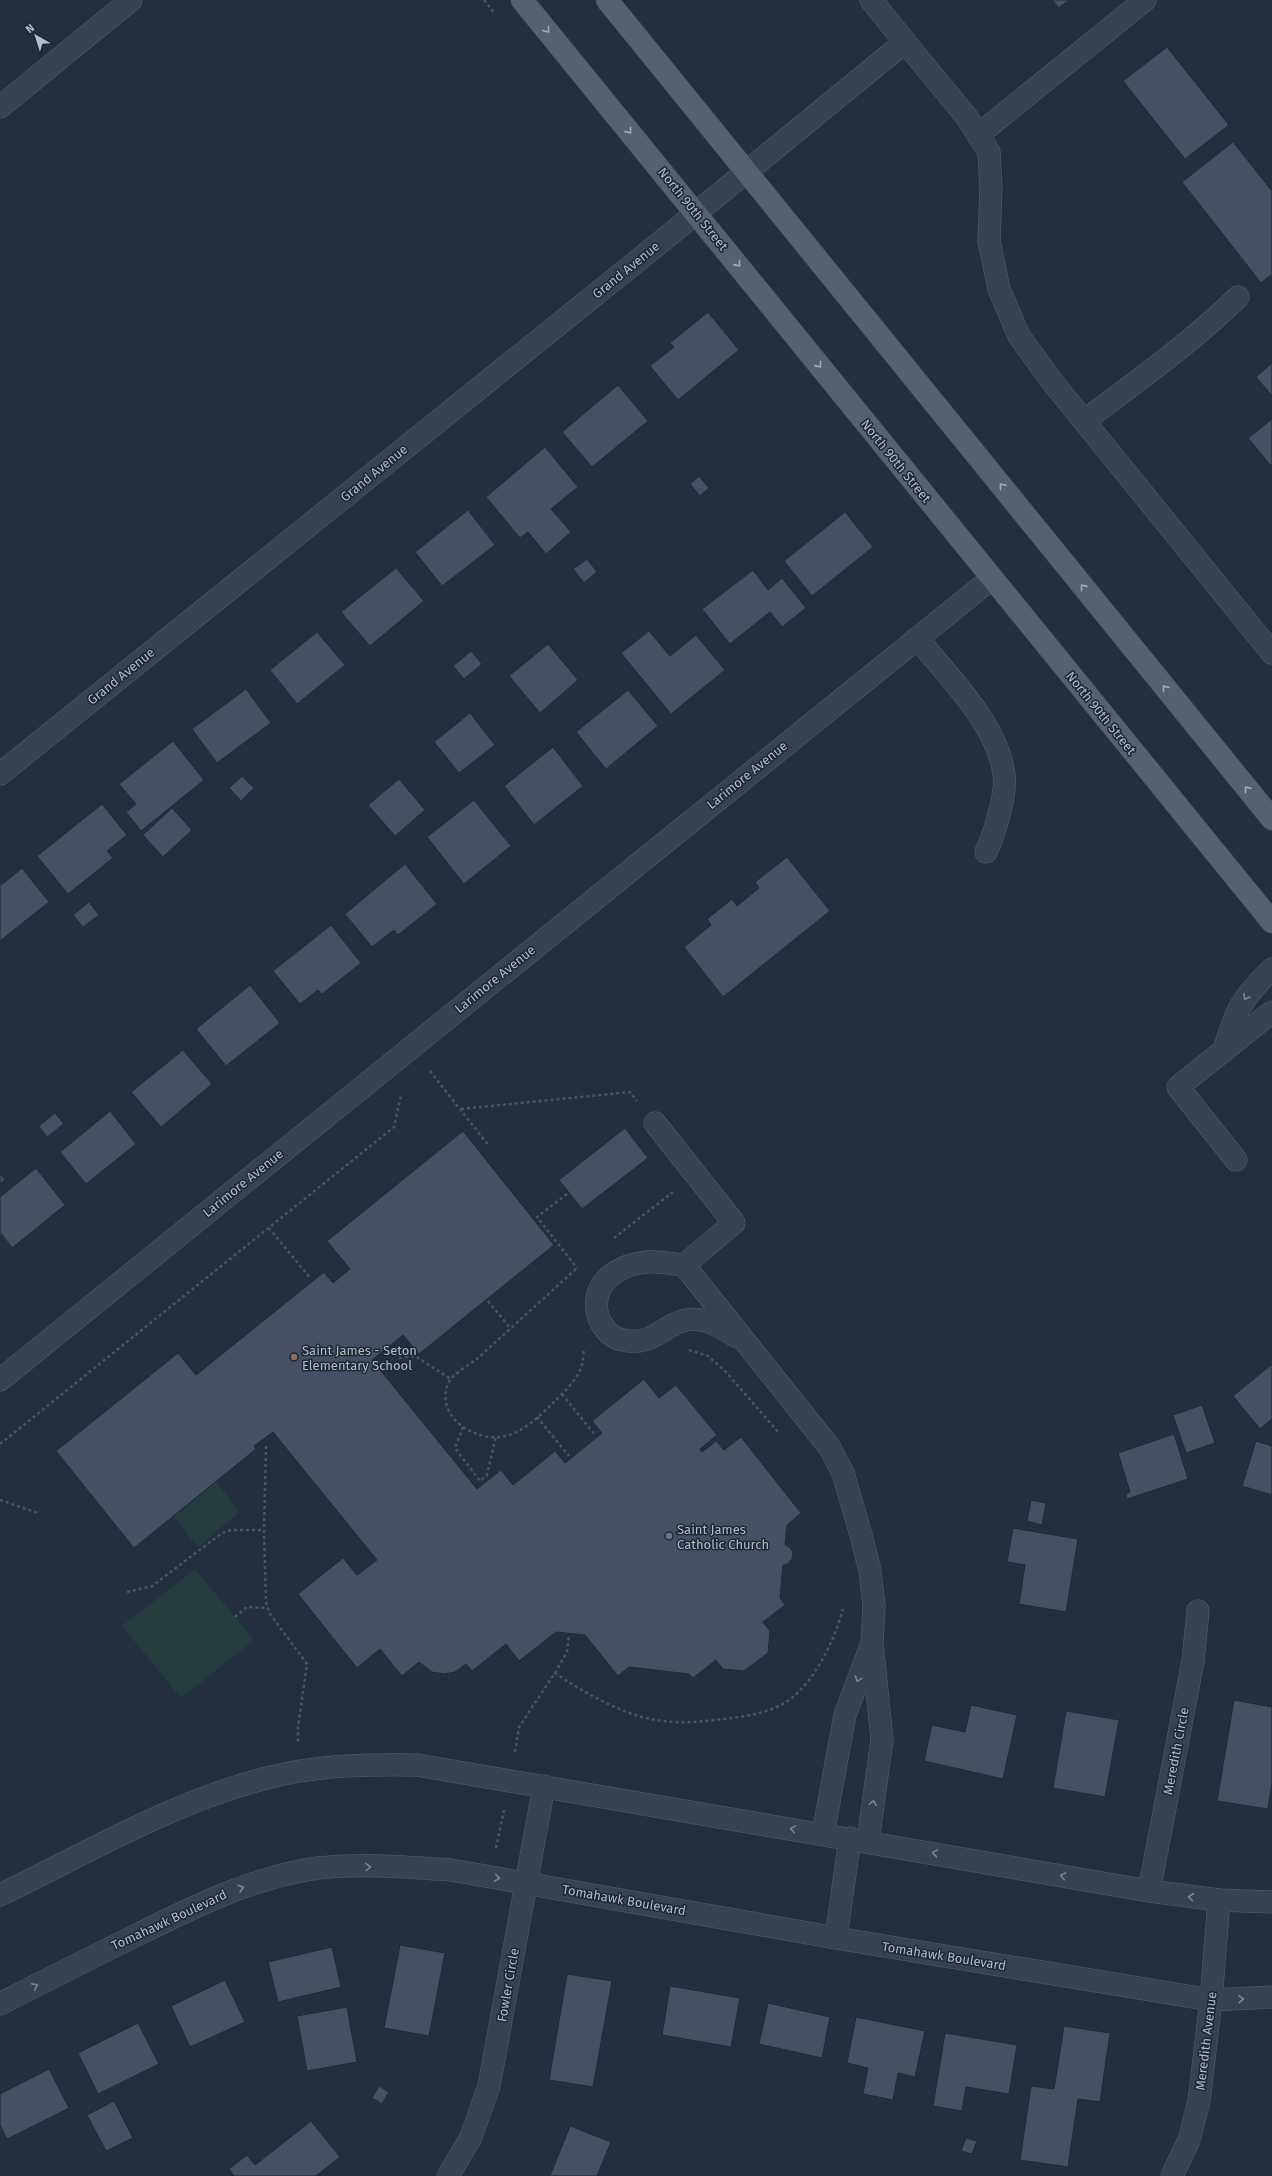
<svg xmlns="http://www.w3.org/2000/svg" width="1272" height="2176" font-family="'Fira Sans',sans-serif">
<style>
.green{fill:#263c3f}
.building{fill:#455162;stroke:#1f2835}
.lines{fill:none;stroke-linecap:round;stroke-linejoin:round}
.minor-casing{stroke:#565f6c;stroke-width:23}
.major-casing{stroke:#414a57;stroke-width:23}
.path{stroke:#44595c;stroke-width:2.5;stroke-dasharray:3 3;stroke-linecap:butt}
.minor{stroke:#38414e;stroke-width:22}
.major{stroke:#56606e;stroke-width:22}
.oneway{stroke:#a1aab7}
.oneway2{stroke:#7c8592}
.education-dot{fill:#8d6e63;stroke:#1d2633;stroke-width:1.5}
.worship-dot{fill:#6b7280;stroke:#1d2633;stroke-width:1.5}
.labels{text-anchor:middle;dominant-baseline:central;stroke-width:3;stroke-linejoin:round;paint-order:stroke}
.street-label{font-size:13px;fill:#b4bcc9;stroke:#1d2633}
.poi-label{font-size:13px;fill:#b4bcc9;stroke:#1d2633;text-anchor:start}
</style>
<rect width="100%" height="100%" fill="#242f3e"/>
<!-- green -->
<g class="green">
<path d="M216 1482 240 1512 198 1547 174 1517Z"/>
<path d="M195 1569 254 1640 181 1698 122 1626Z"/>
</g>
<!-- building -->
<g class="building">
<path d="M1052 0H1069L1059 8Z"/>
<path d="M1167 47 1229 125 1185 159 1123 81Z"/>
<path d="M1233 142 1272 191V274L1261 283 1182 182Z"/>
<path d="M708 312 739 350 678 400 650 366 674 347 670 343Z"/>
<path d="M1272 363V396L1256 377Z"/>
<path d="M618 385 648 421 592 467 562 432Z"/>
<path d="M1272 419V467L1248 438Z"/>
<path d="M545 447 578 487 551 509 571 532 546 554 528 532 520 538 486 497Z"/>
<path d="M699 476 709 488 700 496 690 484Z"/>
<path d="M468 510 495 545 442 586 415 552Z"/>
<path d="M845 512 873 547 812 596 784 561Z"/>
<path d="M587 559 597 572 584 583 573 569Z"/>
<path d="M396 568 424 601 370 646 341 612Z"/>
<path d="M753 570 768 590 782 578 806 608 782 627 770 612 730 644 702 609Z"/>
<path d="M649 631 670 656 696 635 725 670 671 714 621 653Z"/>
<path d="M317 632 345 665 297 704 270 670Z"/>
<path d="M548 644 578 680 540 713 509 676Z"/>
<path d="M471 651 482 664 464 679 453 666Z"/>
<path d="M246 689 271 723 217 763 192 729Z"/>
<path d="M628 690 658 726 606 769 576 732Z"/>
<path d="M470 713 495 745 459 773 434 742Z"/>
<path d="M173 741 204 780 141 831 126 812 136 804 119 784Z"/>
<path d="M553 747 583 786 534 825 504 786Z"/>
<path d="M242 776 254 788 241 801 229 788Z"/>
<path d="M399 779 425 810 395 836 368 805Z"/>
<path d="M474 800 511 846 464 884 427 837Z"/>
<path d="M102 804 127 835 107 851 113 858 68 894 37 856Z"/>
<path d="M172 808 192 830 163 857 143 835Z"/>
<path d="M787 857 830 911 723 997 684 947 711 925 707 919 732 899 737 906 759 888 755 882Z"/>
<path d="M405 864 437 904 398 935 394 930 372 947 345 914Z"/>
<path d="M22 868 49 902 0 941V886Z"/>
<path d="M89 902 99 915 83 927 73 915Z"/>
<path d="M331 925 361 963 322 994 318 990 300 1004 273 971Z"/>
<path d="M250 985 280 1023 226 1066 196 1029Z"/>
<path d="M183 1050 212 1084 161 1127 131 1092Z"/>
<path d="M110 1111 136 1144 86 1184 60 1152Z"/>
<path d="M55 1113 64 1124 47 1137 39 1126Z"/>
<path d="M625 1128 648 1158 582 1209 559 1180Z"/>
<path d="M463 1131 554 1245 419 1354 403 1335 372 1360 477 1489 501 1470 513 1485 555 1451 565 1463 602 1433 592 1421 644 1379 659 1398 676 1385 717 1435 700 1449 702 1452 716 1441 724 1450 741 1437 801 1513 787 1525 785 1545 789 1547 793 1552 792 1559 788 1564 783 1565 780 1598 785 1605 763 1622 770 1631 768 1653 744 1671 723 1669 716 1660 693 1678 689 1674 629 1667 618 1676 585 1635 556 1632 519 1661 506 1644 472 1671 466 1664 455 1672 444 1674 432 1672 419 1662 402 1676 380 1649 357 1668 298 1594 343 1558 357 1575 377 1560 273 1432 254 1446 256 1449 134 1548 56 1451 178 1353 196 1375 324 1272 333 1283 350 1269 327 1241Z"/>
<path d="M36 1168 65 1205 12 1248 0 1232V1197Z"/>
<path d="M0 1173 5 1180 0 1184Z"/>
<path d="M1272 1364V1419L1260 1429 1233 1396Z"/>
<path d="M1202 1405 1215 1443 1186 1453 1173 1415Z"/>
<path d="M1174 1434 1188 1479 1127 1499 1126 1494 1130 1492 1118 1453Z"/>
<path d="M1256 1441 1272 1446V1495L1242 1486Z"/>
<path d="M1031 1500 1046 1503 1042 1525 1027 1521Z"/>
<path d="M1013 1528 1078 1539 1066 1612 1019 1604 1025 1565 1007 1562Z"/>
<path d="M1234 1700 1272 1707V1783L1268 1809 1217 1801Z"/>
<path d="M971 1705 1017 1715 1003 1779 924 1761 932 1725 965 1732Z"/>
<path d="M1066 1711 1119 1720 1105 1797 1053 1788Z"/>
<path d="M400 1945 445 1953 429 2036 384 2028Z"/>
<path d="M332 1947 341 1987 278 2002 268 1962Z"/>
<path d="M567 1974 612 1981 593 2087 549 2080Z"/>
<path d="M225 1980 245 2022 190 2047 171 2006Z"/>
<path d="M670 1986 740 1998 731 2047 662 2035Z"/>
<path d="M768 2003 830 2017 822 2058 759 2044Z"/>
<path d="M347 2007 357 2062 307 2071 297 2016Z"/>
<path d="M856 2017 925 2031 915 2077 898 2073 893 2100 863 2094 868 2068 847 2063Z"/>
<path d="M138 2023 159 2064 98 2094 78 2053Z"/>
<path d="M1064 2026 1110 2033 1100 2102 1078 2099 1068 2167 1020 2160 1031 2086 1054 2089Z"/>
<path d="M945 2033 1017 2045 1009 2094 966 2087 962 2111 933 2106Z"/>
<path d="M49 2069 69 2108 7 2139 0 2125V2094Z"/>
<path d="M379 2086 389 2092 382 2104 372 2098Z"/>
<path d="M114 2101 133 2138 106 2151 87 2115Z"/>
<path d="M311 2121 340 2157 316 2176H234L229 2169 247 2155 255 2165Z"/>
<path d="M570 2126 611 2142 597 2176H550Z"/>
<path d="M966 2138 977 2141 972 2154 961 2151Z"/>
</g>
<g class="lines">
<defs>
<g id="minor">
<path d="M871 0 905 42"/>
<path d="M0 107 131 0"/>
<path d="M978 135 1145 0"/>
<path d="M1084 421C1137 381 1191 343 1238 297"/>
<path d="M917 638C947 675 999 726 1004 775 1007 794 994 835 986 852"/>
<path d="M0 774 662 241 905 42 966 116 989 152 991 187 989 241 999 289 1019 336 1054 384 1272 653"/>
<path d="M1224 1051C1235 1011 1242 998 1272 969"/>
<path d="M655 1123 734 1223 684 1265 830 1448 843 1473 861 1535 870 1571 874 1606 872 1643 882 1739 868 1841"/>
<path d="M1236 1160 1178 1087 1272 1012"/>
<path d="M684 1265C672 1264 659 1261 647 1262 626 1264 600 1275 597 1299 595 1311 598 1320 606 1330 610 1335 617 1339 623 1340 653 1347 662 1325 686 1320 704 1316 722 1328 737 1337"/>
<path d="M0 1380 991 579"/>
<path d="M823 1834 845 1715 870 1648"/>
<path d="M1149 1891 1193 1661 1198 1611"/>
<path d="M0 1895C85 1854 171 1803 263 1779 314 1765 365 1764 417 1765L1149 1891 1219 1900 1272 1902"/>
<path d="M836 1938 850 1838"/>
<path d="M0 2004C45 1981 90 1958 135 1936 193 1907 253 1877 318 1868 359 1863 409 1867 451 1870L836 1938 1211 2000 1272 1997"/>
<path d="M448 2176 471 2137 489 2086 544 1786"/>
<path d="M1172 2176 1189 2140 1199 2101 1211 2000 1219 1900"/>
</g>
<g id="major">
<path d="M522 0C773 306 1021 616 1272 922"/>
<path d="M607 0 1272 819"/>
</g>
</defs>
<!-- minor casing -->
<use href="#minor" class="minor-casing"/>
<!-- major casing -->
<use href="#major" class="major-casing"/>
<!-- path -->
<g class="path">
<path d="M484 0 495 14"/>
<path d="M430 1071 489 1146"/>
<path d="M461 1109 630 1092 637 1101"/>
<path d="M567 1194 537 1217 577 1268"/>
<path d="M269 1228 311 1279"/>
<path d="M614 1238 673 1192"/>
<path d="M576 1269 478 1358C469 1365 450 1375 447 1386 437 1419 477 1443 506 1436 524 1431 540 1416 553 1403 563 1393 576 1381 581 1368 583 1363 583 1355 584 1349"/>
<path d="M488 1301 511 1329"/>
<path d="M689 1350 708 1356 726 1372 779 1433"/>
<path d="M399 1358 415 1356 452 1380"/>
<path d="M562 1394 595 1435"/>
<path d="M537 1417 569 1456"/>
<path d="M463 1427 455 1448 480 1481 487 1475 496 1436"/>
<path d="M0 1444 394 1127 401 1095"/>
<path d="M266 1446 264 1530 266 1602 270 1614 307 1664 298 1727V1742"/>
<path d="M0 1500 38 1513"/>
<path d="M127 1592 152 1586 222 1533 231 1530H264"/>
<path d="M235 1617 247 1607 268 1608"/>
<path d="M555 1673 567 1652 569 1635"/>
<path d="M515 1752 519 1727 555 1673C581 1691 625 1716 656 1720 679 1724 701 1722 723 1719 742 1717 761 1714 779 1706 811 1691 834 1642 843 1609"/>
<path d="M496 1848 504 1810"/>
</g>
<!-- minor -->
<use href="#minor" class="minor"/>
<!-- major -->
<use href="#major" class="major"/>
</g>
<!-- one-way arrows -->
<defs><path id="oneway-chevron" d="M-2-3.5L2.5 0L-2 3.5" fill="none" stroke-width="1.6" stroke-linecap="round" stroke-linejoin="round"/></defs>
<g class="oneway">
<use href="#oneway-chevron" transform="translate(547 30) rotate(51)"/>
<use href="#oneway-chevron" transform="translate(629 131) rotate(51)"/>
<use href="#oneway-chevron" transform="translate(738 264) rotate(51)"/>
<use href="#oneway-chevron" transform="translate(819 365) rotate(51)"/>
<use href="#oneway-chevron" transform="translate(1002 486) rotate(-129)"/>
<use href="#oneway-chevron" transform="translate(1083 587) rotate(-129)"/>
<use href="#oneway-chevron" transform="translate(1165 688) rotate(-129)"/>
<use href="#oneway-chevron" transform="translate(1247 789) rotate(-129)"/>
</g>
<g class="oneway2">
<use href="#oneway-chevron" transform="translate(1246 997) rotate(120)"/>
<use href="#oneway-chevron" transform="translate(858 1679) rotate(110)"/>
<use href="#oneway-chevron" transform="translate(873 1803) rotate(-82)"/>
<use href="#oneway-chevron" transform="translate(793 1829) rotate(-170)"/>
<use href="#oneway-chevron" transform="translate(935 1853) rotate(-170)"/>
<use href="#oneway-chevron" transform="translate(368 1867) rotate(-2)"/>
<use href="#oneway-chevron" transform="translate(1063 1876) rotate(-170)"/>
<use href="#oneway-chevron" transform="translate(497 1878) rotate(9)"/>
<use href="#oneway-chevron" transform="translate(241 1888) rotate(-16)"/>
<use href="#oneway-chevron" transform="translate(1191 1897) rotate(-173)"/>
<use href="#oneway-chevron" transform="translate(35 1986) rotate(-27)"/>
<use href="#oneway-chevron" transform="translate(1241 1999) rotate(-3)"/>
</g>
<!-- markers -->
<circle class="education-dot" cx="294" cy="1357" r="4"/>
<circle class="worship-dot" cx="669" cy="1536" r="4"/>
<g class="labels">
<!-- street labels -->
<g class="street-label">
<text transform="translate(693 209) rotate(51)">North 90th Street</text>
<text transform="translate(626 270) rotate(-39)">Grand Avenue</text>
<text transform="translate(896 461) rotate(51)">North 90th Street</text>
<text transform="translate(374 473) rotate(-39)">Grand Avenue</text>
<text transform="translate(121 676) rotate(-39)">Grand Avenue</text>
<text transform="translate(1101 713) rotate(51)">North 90th Street</text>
<text transform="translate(747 775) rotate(-39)">Larimore Avenue</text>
<text transform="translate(495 979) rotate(-39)">Larimore Avenue</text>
<text transform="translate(243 1183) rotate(-39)">Larimore Avenue</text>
<text transform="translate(1176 1751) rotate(-79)">Meredith Circle</text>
<text transform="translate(624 1900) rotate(10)">Tomahawk Boulevard</text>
<text transform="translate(169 1920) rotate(-25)">Tomahawk Boulevard</text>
<text transform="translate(944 1956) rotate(9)">Tomahawk Boulevard</text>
<text transform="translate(508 1985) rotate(-80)">Fowler Circle</text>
<text transform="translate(1206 2041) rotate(-83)">Meredith Avenue</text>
</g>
<!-- poi labels -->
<g class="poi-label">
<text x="302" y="1350">Saint James - Seton<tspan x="302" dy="15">Elementary School</tspan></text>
<text x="677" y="1529">Saint James<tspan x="677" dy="15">Catholic Church</tspan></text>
</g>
</g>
<!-- north arrow -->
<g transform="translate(36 36) rotate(321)" stroke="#1d2633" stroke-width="3" paint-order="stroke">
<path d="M0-3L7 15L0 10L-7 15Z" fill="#b4bcc9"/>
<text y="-6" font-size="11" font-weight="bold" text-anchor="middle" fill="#b4bcc9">N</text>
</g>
</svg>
